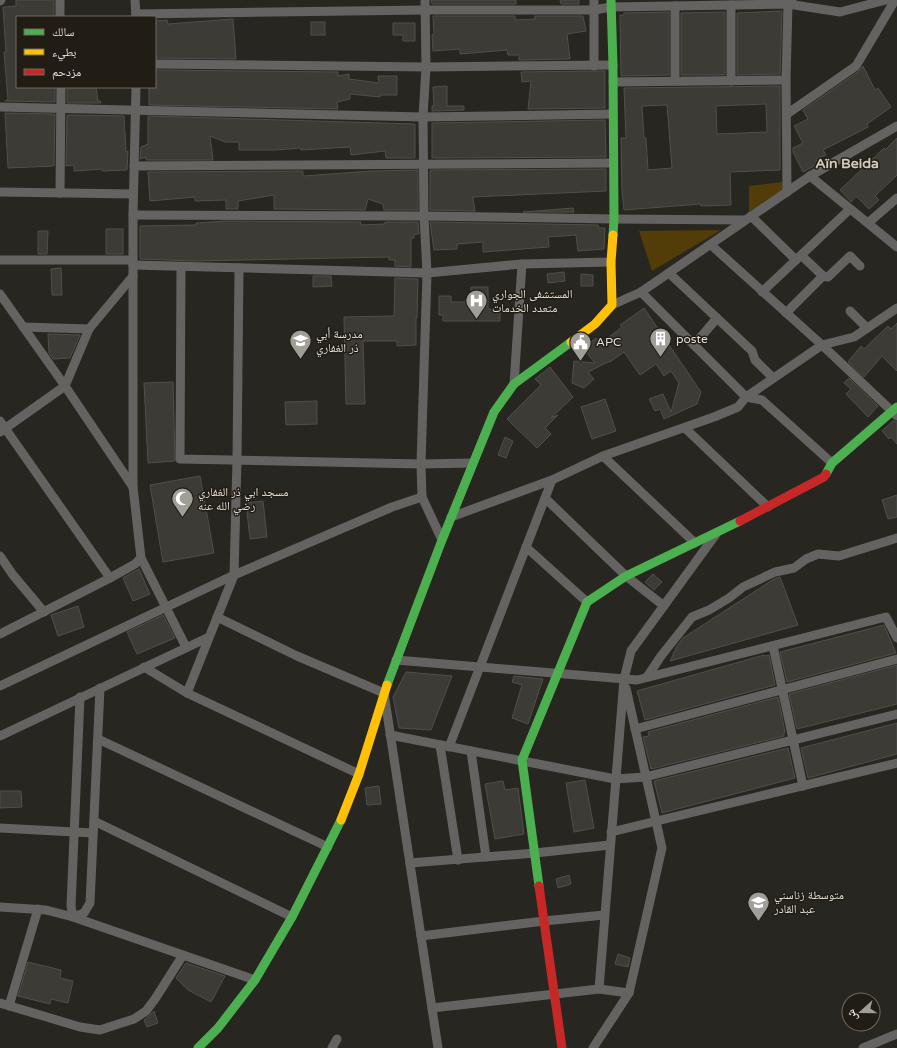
<svg xmlns="http://www.w3.org/2000/svg" width="897" height="1048" font-family="'Varela Round','Noto Naskh Arabic',sans-serif">
<style>
.green{fill:#523c08}
.building{fill:#3d3b36;stroke:#514f4a;fill-rule:evenodd}
.lines{fill:none;stroke-linecap:round;stroke-linejoin:round}
.street{stroke:#646361;stroke-width:9}
.fast{stroke:#4caf50;stroke-width:9}
.slow{stroke:#ffc107;stroke-width:9}
.jam{stroke:#c62828;stroke-width:9}
.labels{text-anchor:middle;dominant-baseline:central;stroke-width:3;stroke-linejoin:round;paint-order:stroke}
.poi-label{font-size:12px;fill:#e1ded7;stroke:#221d14;text-anchor:start}
.quarter-label{font-size:14px;font-weight:bold;fill:#d1cabe;stroke:#221d14}
</style>
<rect width="100%" height="100%" fill="#282620"/>
<!-- green -->
<g class="green">
<path d="M782 182 783 190 749 212V186Z"/>
<path d="M721 230 652 271 639 231Z"/>
</g>
<!-- building -->
<g class="building">
<path d="M16 0H54V17H17V87H55V102L5 101 8 100 4 52H6L3 7 16 6Z"/>
<path d="M431 0H516V4H432Z"/>
<path d="M560 0H579V4H561Z"/>
<path d="M782 11 780 74 737 75V13Z"/>
<path d="M669 12V75L621 76 620 15H624V13Z"/>
<path d="M725 12V75H681V13Z"/>
<path d="M433 16H515V20L535 19V16H583L586 31 567 34 570 59 519 60V55H508L507 50 460 54V49L433 51 432 35 434 34Z"/>
<path d="M233 19 236 59 155 58V21L167 20 168 24Z"/>
<rect x="311" y="22" width="14" height="13"/>
<path d="M393 23H415V41H403V35H393Z"/>
<path d="M863 66 875 90 878 88 891 107 867 124 868 127 823 150 826 155 816 159 818 164 803 172 793 152V148L803 143 794 126 808 119 803 110 859 71Z"/>
<path d="M155 70 338 72V76L349 74V79L379 83 378 76H397V95H380V97L350 94V99L337 102 338 109 149 105V87H155Z"/>
<path d="M591 71H605V108L528 109 531 81 522 82 521 72Z"/>
<path d="M447 86V106H464V110L432 111V106H434L433 87Z"/>
<path d="M780 86V170L730 172 731 205 701 206V204L624 210 622 190 621 138H626L624 88ZM766 104 767 132 717 134 716 106ZM667 105 672 168 648 170 646 138H644L642 106Z"/>
<path d="M67 87H96L98 101H100L101 103H67Z"/>
<path d="M5 113 55 114 54 166 8 168Z"/>
<path d="M67 115 124 116 126 152 128 151 127 170 102 171V169L74 171V165L66 166Z"/>
<path d="M148 116 415 124V158H386L385 151 351 155 350 147 301 150V148L275 150H239V142H225L210 136 213 160H146V157L140 159 141 147 148 144Z"/>
<path d="M605 120 606 157 432 158V123Z"/>
<path d="M897 138V175L875 196 879 200 869 209 856 196 851 202 840 190 884 148 885 150Z"/>
<path d="M606 169V191L473 197 475 211 430 210V170Z"/>
<path d="M418 170V210H384L383 204 368 199 365 210 274 209V195L238 201V209H226V200L195 201V197L150 201 148 172 303 171V176L371 171Z"/>
<path d="M573 208 574 212H523Z"/>
<path d="M226 221 361 222 360 225 385 224V222H418L419 234H414V238H411V267L395 266V260H389V257L194 261 140 259V226L196 225V223Z"/>
<path d="M430 222 598 225 599 228H605L604 249 578 251 576 235 548 237 549 247 483 252V242L457 244V249L434 250Z"/>
<rect x="106" y="229" width="17" height="25"/>
<path d="M38 231H48L47 254H38Z"/>
<path d="M61 268 62 295H52L51 269Z"/>
<path d="M564 272 565 281 548 283 547 274Z"/>
<path d="M581 274 593 275V286H581Z"/>
<path d="M313 276H331L332 286 313 287Z"/>
<path d="M395 278 418 279 417 318H416V345L397 346V341H363L365 404H346L344 317 394 316Z"/>
<path d="M471 287H488V309H500V321H443V315H439V296H451V302H471Z"/>
<path d="M644 308 701 392 697 404 664 419 660 409 655 411 649 399 663 394 671 412 679 383 671 371 664 376 656 364 640 375 624 352 610 362V361L588 372 594 379 584 388 572 383 574 361 595 363 583 348 596 338 600 344 622 327 620 325Z"/>
<path d="M897 323V371L882 356 864 377 848 362 861 346 864 349 888 326 891 329Z"/>
<path d="M48 334 80 335 70 358 53 359 49 353Z"/>
<path d="M550 367 573 397 551 418 558 415 545 428 551 434 537 448 507 419 541 385 535 379Z"/>
<path d="M849 378 878 406 868 417 846 394 851 389 844 383Z"/>
<path d="M173 382 175 461 148 463 144 383Z"/>
<path d="M605 399 616 431 592 439 581 407Z"/>
<path d="M317 401V424L286 425 285 402Z"/>
<path d="M893 421 897 422V444L891 437 889 439 882 431Z"/>
<path d="M505 437 513 441 506 458 498 455Z"/>
<path d="M200 476 214 553 163 562 150 485Z"/>
<path d="M897 495V517L888 519 882 500Z"/>
<path d="M263 501 267 537 250 539 246 503Z"/>
<path d="M139 569 150 594 133 601 123 578Z"/>
<path d="M653 574 662 582 654 590 645 582Z"/>
<path d="M780 577 798 625 670 661 677 646 683 638 774 579Z"/>
<path d="M78 606 84 627 58 636 51 615Z"/>
<path d="M163 615 175 638 137 654 127 632Z"/>
<path d="M884 625 896 653 787 682 780 652Z"/>
<path d="M764 655 765 656 769 655 775 685 645 720 637 691Z"/>
<path d="M897 665V704L797 729 789 694Z"/>
<path d="M406 672 452 676 431 730 399 728 393 697Z"/>
<path d="M514 676 543 679 528 724 512 718 522 685 512 682Z"/>
<path d="M778 697 785 732 784 733V736L651 769 643 737 649 736 648 732Z"/>
<path d="M897 723V754L808 778 801 748Z"/>
<path d="M788 748 795 778 662 813 654 781Z"/>
<path d="M585 780 594 828 574 832 566 783Z"/>
<path d="M503 781 505 790 518 788 524 834 495 839 485 784Z"/>
<path d="M379 786 381 804 367 805 365 788Z"/>
<path d="M0 791H21L22 807 0 808Z"/>
<path d="M569 875 571 884 558 888 556 879Z"/>
<path d="M618 954 630 958 628 967 615 964Z"/>
<path d="M28 962 61 970 60 978 73 981 68 1003 51 999 50 1004 18 996Z"/>
<path d="M186 963 225 976 211 1002 188 990 176 978Z"/>
<path d="M154 1011 158 1023 147 1027 144 1020Z"/>
</g>
<g class="lines">
<!-- street -->
<g class="street">
<path d="M60 0V17"/>
<path d="M135 0 136 17"/>
<path d="M425 0 426 67 423 117 424 216 427 273 421 464 422 497 442 540"/>
<path d="M0 1 1 0"/>
<path d="M731 5V81"/>
<path d="M675 6V81"/>
<path d="M136 14 425 10H594L611 7 788 4 840 12 886 0"/>
<path d="M155 64 426 67 613 65"/>
<path d="M594 66V0"/>
<path d="M613 82 786 80"/>
<path d="M136 87 133 215V487L141 558 186 647"/>
<path d="M0 107 423 117 613 114"/>
<path d="M787 114 856 66 895 0"/>
<path d="M134 166 613 163"/>
<path d="M810 176 897 247"/>
<path d="M0 192 133 194"/>
<path d="M787 192 786 80 788 4 792 0"/>
<path d="M60 193 61 87"/>
<path d="M133 215 424 216 614 219 745 220"/>
<path d="M751 216 796 260"/>
<path d="M868 223 897 198"/>
<path d="M711 245 822 345 897 416"/>
<path d="M801 255 823 276"/>
<path d="M0 260H133"/>
<path d="M133 265 427 273 522 264 611 262"/>
<path d="M181 267 180 459 421 464 473 463"/>
<path d="M669 273 752 351 755 360 773 378"/>
<path d="M641 292 746 397 762 400 832 463"/>
<path d="M762 292 850 209"/>
<path d="M0 294 65 386 133 487"/>
<path d="M612 305 641 292 810 176 897 126"/>
<path d="M850 311 867 328"/>
<path d="M786 313 823 276 828 277 850 256 860 266"/>
<path d="M23 327 89 329"/>
<path d="M694 345 717 318"/>
<path d="M514 384 522 264"/>
<path d="M0 421 110 578"/>
<path d="M685 428 768 507"/>
<path d="M0 432 65 386 89 329 133 276"/>
<path d="M603 456 695 543"/>
<path d="M545 498 626 576 664 606"/>
<path d="M451 517 552 480 603 456 714 417 738 407 746 397 822 345 854 337 897 308"/>
<path d="M526 547 587 602"/>
<path d="M0 556 13 575 44 612"/>
<path d="M217 617 297 656 384 693 438 1048"/>
<path d="M0 634 110 578 135 564 141 558"/>
<path d="M773 646 803 786"/>
<path d="M396 660 637 680 886 617 897 638"/>
<path d="M144 667 187 693 359 774"/>
<path d="M647 677 661 656 692 617 709 610 729 598 743 587 775 572 794 568 806 559 818 554 839 556 897 538"/>
<path d="M0 686 234 575 392 507 422 497"/>
<path d="M187 693 234 575 237 460 239 268"/>
<path d="M80 697 71 906 73 917 84 913 90 903 100 688"/>
<path d="M635 729 897 659"/>
<path d="M390 735 615 779 645 777 897 714"/>
<path d="M0 736 209 637"/>
<path d="M98 739 328 847"/>
<path d="M440 745 458 860"/>
<path d="M449 747 552 480"/>
<path d="M471 751 486 857"/>
<path d="M94 821 292 917"/>
<path d="M0 828 93 833"/>
<path d="M611 832 897 763"/>
<path d="M410 863 535 853 610 845"/>
<path d="M0 907 46 910 73 917 255 980"/>
<path d="M421 936 544 921 604 915"/>
<path d="M599 989 624 679 631 651 716 534"/>
<path d="M0 1003 80 1027 100 1030 134 1019 146 1011 155 999 183 955"/>
<path d="M9 1006 38 909"/>
<path d="M432 1008 599 989 629 993"/>
<path d="M332 1048 337 1039"/>
<path d="M593 1048 629 993 662 848 626 688"/>
<path d="M863 1048 897 1034"/>
</g>
<!-- fast -->
<g class="fast">
<path d="M611 0 613 65 614 219 613 235"/>
<path d="M826 474 832 463 897 407"/>
<path d="M387 685 442 540 494 412 514 384 571 342"/>
<path d="M539 886 522 760 587 602 626 576 740 521"/>
<path d="M198 1048 218 1028 255 980 292 917 341 820"/>
</g>
<!-- slow -->
<g class="slow">
<path d="M571 342 595 324 612 305 611 262 613 235"/>
<path d="M341 820 359 774 387 685"/>
</g>
<!-- jam -->
<g class="jam">
<path d="M740 521 824 477 826 474"/>
<path d="M539 886 562 1048"/>
</g>
</g>
<!-- icons -->
<defs>
<symbol id="hospital-pin" viewBox="-11 -11 22 30"><path d="M0 17L-7.5 6A9.5 9.5 0 1 1 7.5 6Z" fill="#a09e97" stroke="#221d14"/><path d="M-5-5h3v3.5h4V-5h3V5h-3V1.5h-4V5h-3Z" fill="#fff"/></symbol>
<symbol id="building-pin" viewBox="-11 -11 22 30"><path d="M0 17L-7.5 6A9.5 9.5 0 1 1 7.5 6Z" fill="#a09e97" stroke="#221d14"/><path d="M-4-6H4V6H1V3H-1V6H-4ZM-2.5-4.3h1.7v1.8h-1.7ZM.8-4.3h1.7v1.8H.8ZM-2.5-1h1.7V.8h-1.7ZM.8-1h1.7V.8H.8Z" fill="#fff"/></symbol>
<symbol id="school-pin" viewBox="-11 -11 22 30"><path d="M0 17L-7.5 6A9.5 9.5 0 1 1 7.5 6Z" fill="#a09e97" stroke="#221d14"/><path d="M0-5L7-2L0 1L-7-2ZM-4 1L0 2.5L4 1V4Q0 6-4 4Z" fill="#fff"/></symbol>
<symbol id="civic-pin" viewBox="-11 -11 22 30"><path d="M0 17L-7.5 6A9.5 9.5 0 1 1 7.5 6Z" fill="#a09e97" stroke="#221d14"/><path d="M-.6-6.5H3V-4.5H.6V-3L4-1V1h2V6H-6V1h2V-1L-.6-3ZM-1.2 2.5V6h2.4V2.5Z" fill="#fff"/></symbol>
<symbol id="mosque-pin" viewBox="-11 -11 22 30"><path d="M0 17L-7.5 6A9.5 9.5 0 1 1 7.5 6Z" fill="#a09e97" stroke="#221d14"/><path d="M3.5-4.9A6 6 0 1 0 3.5 4.9A5 5 0 1 1 3.5-4.9Z" fill="#fff"/></symbol>
</defs>
<g fill-rule="evenodd">
<use href="#hospital-pin" x="464" y="288" width="25" height="34"/>
<use href="#building-pin" x="648" y="326" width="25" height="34"/>
<use href="#school-pin" x="288" y="328" width="25" height="34"/>
<use href="#civic-pin" x="568" y="330" width="25" height="34"/>
<use href="#mosque-pin" x="170" y="486" width="25" height="34"/>
<use href="#school-pin" x="746" y="890" width="25" height="34"/>
</g>
<g class="labels">
<!-- poi labels -->
<g class="poi-label">
<text x="492" y="294">المستشفى الجواري<tspan x="492" dy="14">متعدد الخدمات</tspan></text>
<text x="316" y="334">مدرسة أبي<tspan x="316" dy="14">ذر الغفاري</tspan></text>
<text x="676" y="339">poste</text>
<text x="596" y="342">APC</text>
<text x="198" y="492">مسجد ابي ذر الغفاري<tspan x="198" dy="14">رضي الله عنه</tspan></text>
<text x="774" y="895">متوسطة زناسني<tspan x="774" dy="14">عبد القادر</tspan></text>
</g>
<!-- quarter labels -->
<g class="quarter-label">
<text x="847" y="163">Aïn Beida</text>
</g>
</g>
<!-- legend -->
<rect x="16" y="16" width="140" height="72" fill="#221d14" stroke="#6e6a62"/>
<rect x="24" y="29" width="20" height="6" fill="#4caf50" stroke="#6e6a62"/>
<text x="52" y="36" font-size="12" fill="#e1ded7">سالك</text>
<rect x="24" y="49" width="20" height="6" fill="#ffc107" stroke="#6e6a62"/>
<text x="52" y="56" font-size="12" fill="#e1ded7">بطيء</text>
<rect x="24" y="69" width="20" height="6" fill="#c62828" stroke="#6e6a62"/>
<text x="52" y="76" font-size="12" fill="#e1ded7">مزدحم</text>
<!-- north arrow -->
<g transform="translate(861 1012) rotate(249)"><circle r="19" fill="#221d14" stroke="#6e6a62"/>
<path d="M0-3L7 15L0 10L-7 15Z" fill="#a09e97"/>
<text y="-6" font-size="11" font-weight="bold" text-anchor="middle" fill="#e1ded7">ش</text>
</g>
</svg>
